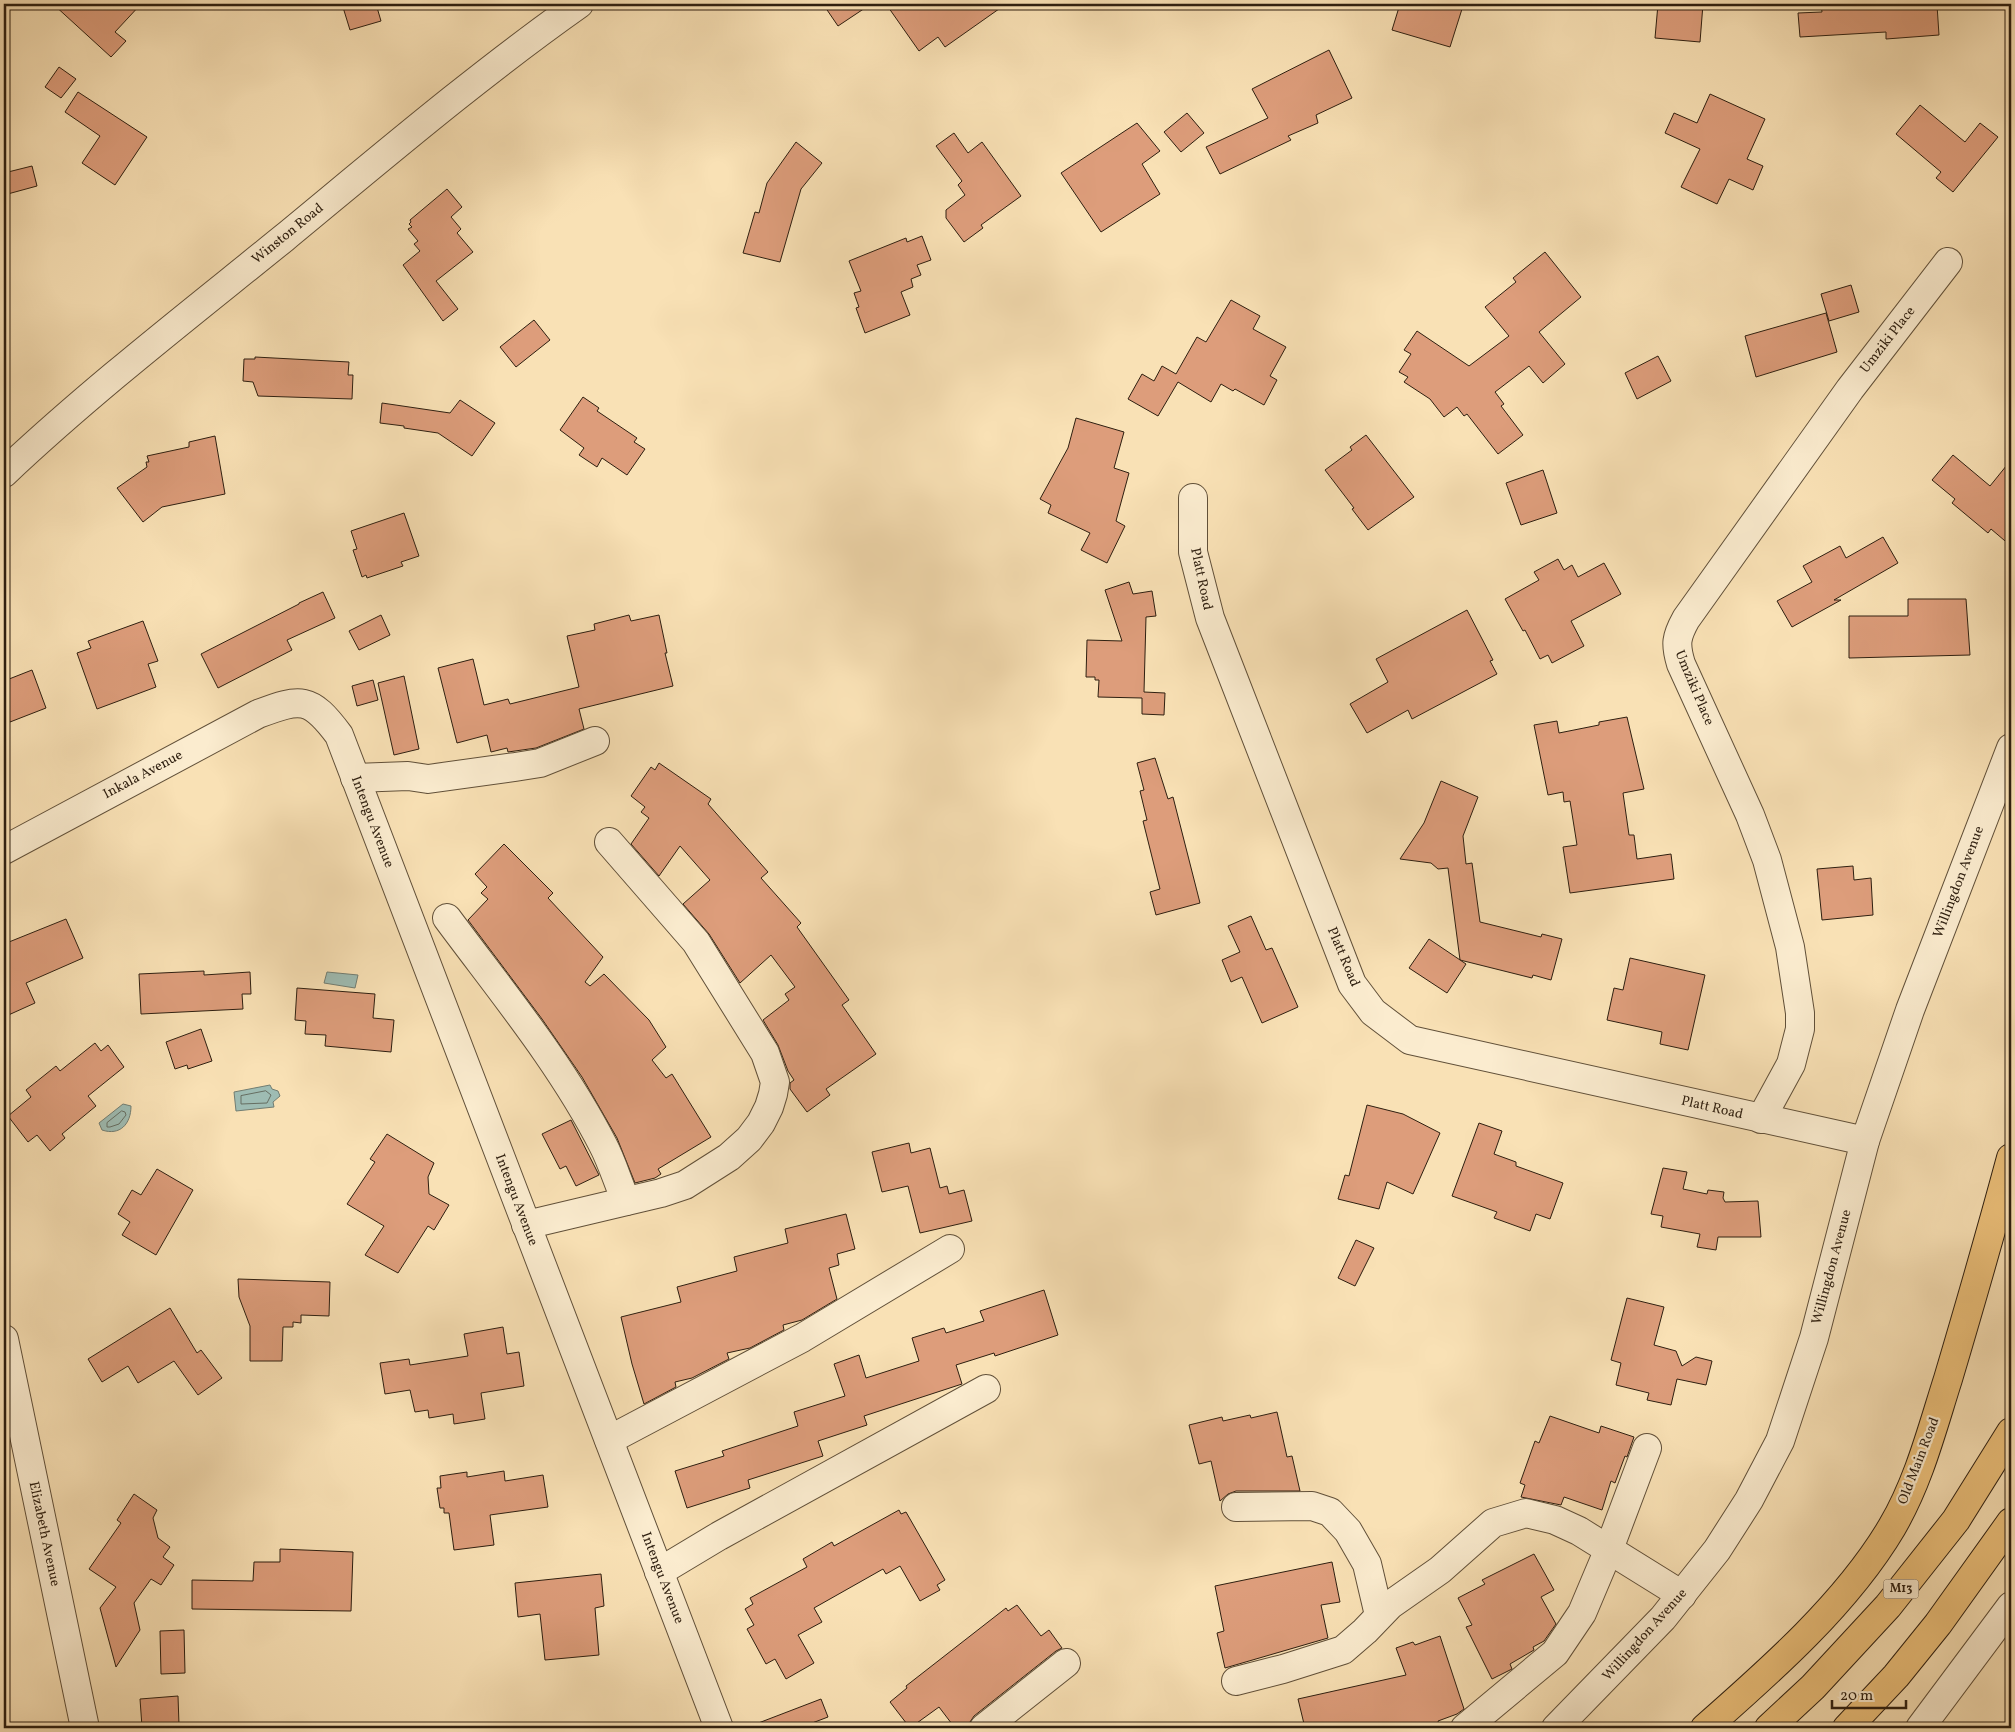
<svg xmlns="http://www.w3.org/2000/svg" width="2015" height="1732" font-family="Vollkorn,serif">
<style>
.water{fill:#9ebcb3;stroke:#717d72}
.lines{fill:none;stroke-linecap:round;stroke-linejoin:round}
.shore{stroke:#666e62;stroke-width:1}
.stream{stroke:#717d72;stroke-width:8}
.building{fill:#dd9d7b;stroke:#2e1f10}
.minor-casing{stroke:#615039;stroke-width:30}
.major-casing{stroke:#2e1f10;stroke-width:30}
.highway-casing{stroke:#2e1f10;stroke-width:30}
.minor{stroke:#fbeccf;stroke-width:28}
.major{stroke:#ecc07a;stroke-width:28}
.highway{stroke:#ecc07a;stroke-width:28}
.labels{text-anchor:middle;dominant-baseline:central;stroke-width:4.5;stroke-linejoin:round;paint-order:stroke}
.shield{fill:#fbeccf;stroke:#6c5c49;stroke-width:1}
.shield-label{font-size:12px;font-weight:bold;fill:#2e1f10}
.street-label{font-size:14px;fill:#2e1f10;stroke:#fbeccf}
</style>
<rect width="100%" height="100%" fill="#f9e1b5"/>
<filter id="stains"><feTurbulence type="fractalNoise" baseFrequency=".004" numOctaves="4"/><feColorMatrix values="0 0 0 0 .2 0 0 0 0 .09 0 0 0 0 .02 0 0 0 .5 -.17"/></filter>
<radialGradient id="worn" r=".72"><stop offset=".6" stop-color="#630" stop-opacity="0"/><stop offset="1" stop-color="#630" stop-opacity=".3"/></radialGradient>
<!-- water -->
<g class="water">
<path d="M327 972 358 975 355 988 324 983Z"/>
<path d="M270 1085 272 1089 278 1091 280 1096 273 1102 274 1107 236 1111 234 1092Z"/>
<path d="M123 1104 131 1106C131 1124 120 1136 102 1130L99 1123Z"/>
</g>
<g class="lines">
<!-- shore -->
<g class="shore">
<path d="M266 1091 271 1095 267 1103 241 1104V1096Z"/>
<path d="M122 1111 125 1112 126 1115 119 1124 110 1127H107V1123Z"/>
</g>
<!-- stream -->
<path class="stream" d="M4 7 8 4"/>
</g>
<!-- building -->
<g class="building">
<path d="M53 4H141L115 32 126 41 111 57Z"/>
<path d="M342 4H376L381 21 350 30Z"/>
<path d="M823 4H871L838 26Z"/>
<path d="M886 4H1006L945 47 938 37 919 51Z"/>
<path d="M1400 4H1445L1462 9 1450 47 1392 30Z"/>
<path d="M1658 4H1703L1700 42 1655 38Z"/>
<path d="M1821 4H1891L1892 8 1937 5 1939 35 1886 39V32L1800 37 1798 13 1822 12Z"/>
<path d="M1329 50 1352 98 1316 115 1318 123 1288 136 1291 140 1220 174 1206 147 1268 118 1252 89Z"/>
<path d="M59 67 76 79 61 98 45 87Z"/>
<path d="M78 92 147 137 115 185 82 163 100 136 65 112Z"/>
<path d="M1710 94 1765 119 1747 159 1763 166 1753 190 1729 179 1717 204 1681 187 1700 149 1665 133 1674 113 1697 123Z"/>
<path d="M1920 105 1965 142 1980 123 1998 137 1953 192 1936 178 1941 172 1896 134Z"/>
<path d="M1187 113 1204 133 1181 152 1164 132Z"/>
<path d="M1137 123 1160 151 1142 164 1160 194 1101 232 1061 173Z"/>
<path d="M954 133 968 153 982 142 1021 196 981 225 983 228 964 242 946 218V210L965 195 958 185 962 181 936 146Z"/>
<path d="M796 142 822 163 801 189 780 262 743 253 755 212 759 213 767 183Z"/>
<path d="M32 166 37 186 4 195V173Z"/>
<path d="M447 189 462 207 451 217 461 229 457 233 473 252 436 281 458 309 443 321 403 265 420 251 414 244 418 241 408 229 412 227 409 224 411 222 410 220Z"/>
<path d="M922 236 931 260 917 265 921 275 911 279 913 287 901 292 910 315 865 333 856 308 859 307 854 293 861 291 849 261 906 238 907 242Z"/>
<path d="M1545 252 1581 297 1539 332 1565 364 1543 383 1529 366 1495 392 1504 404 1501 406 1523 435 1498 454 1467 414 1464 416 1457 407 1444 417 1430 399 1404 382 1408 377 1399 372 1411 354 1404 350 1417 331 1469 366 1509 336 1485 307 1516 282 1513 278Z"/>
<path d="M1851 285 1859 312 1829 321 1821 294Z"/>
<path d="M1231 300 1260 316 1253 329 1286 347 1270 376 1277 380 1264 405 1235 389 1233 391 1221 384 1211 402 1178 382 1158 416 1128 399 1142 374 1154 381 1162 366 1176 374 1197 337 1206 342Z"/>
<path d="M1826 313 1837 352 1756 377 1745 336Z"/>
<path d="M534 320 550 340 516 367 500 347Z"/>
<path d="M1658 356 1671 381 1637 399 1625 373Z"/>
<path d="M255 357 349 362 348 375H353L352 399 258 396 253 382 243 381 244 359H255Z"/>
<path d="M583 397 599 408 597 411 637 438 634 442 645 449 627 475 602 458 597 467 579 455 584 448 560 430Z"/>
<path d="M460 400 495 423 472 456 438 433 404 428V426L380 423 382 403 450 413Z"/>
<path d="M1076 418 1124 432 1114 468 1129 473 1116 521 1125 526 1107 563 1081 550 1090 533 1048 513 1051 505 1040 499 1068 448Z"/>
<path d="M1366 435 1414 497 1368 530 1352 509 1354 508 1325 470 1352 450 1350 447Z"/>
<path d="M215 436 225 494 162 507 143 522 117 488 147 467 146 462H149L147 456 189 447V442Z"/>
<path d="M1953 455 1990 486 2011 460V546L1991 529 1988 533 1952 503 1955 499 1932 480Z"/>
<path d="M1543 470 1557 513 1521 525 1506 483Z"/>
<path d="M404 513 419 556 401 562 403 566 367 578 366 575 362 577 353 550 357 549 351 531Z"/>
<path d="M1883 537 1898 563 1834 600H1841L1792 627 1777 601 1812 582 1803 566 1840 546 1846 558Z"/>
<path d="M1558 559 1564 570 1572 565 1578 577 1604 563 1621 594 1571 621 1584 646 1552 663 1548 655 1540 659 1525 630 1523 631 1505 599 1539 580 1534 572Z"/>
<path d="M1129 582 1133 594 1152 591 1156 616 1146 617 1144 692 1165 693 1164 715 1142 714V698L1098 697 1099 680H1095V677H1086L1087 640 1122 641 1105 590Z"/>
<path d="M323 592 335 618 287 640 292 650 218 688 201 654 299 604V603Z"/>
<path d="M1908 599H1966L1970 655 1849 658V616H1908Z"/>
<path d="M1467 610 1493 660 1490 661 1497 674 1412 719 1408 710 1367 733 1350 704 1388 682 1376 659Z"/>
<path d="M381 615 390 635 359 650 349 631Z"/>
<path d="M629 615 631 621 659 615 667 653H665L673 686 579 709 584 729 536 748 508 752 507 748 491 752 487 735 457 743 438 668 473 659 484 705 508 699 510 704 579 687 567 636 595 630 594 624Z"/>
<path d="M143 621 158 661 148 664 156 687 97 709 77 653 91 648 88 641Z"/>
<path d="M32 670 46 708 10 722 4 706V681Z"/>
<path d="M404 676 419 749 394 755 378 683Z"/>
<path d="M373 680 378 700 357 706 352 686Z"/>
<path d="M1627 717 1644 789 1623 793 1629 835H1634L1637 859 1671 854 1674 879 1570 893 1563 847 1577 845 1570 801 1564 802 1563 792 1548 795 1534 725 1557 721 1559 733 1599 725V722Z"/>
<path d="M1155 758 1168 799 1173 797 1200 903 1156 915 1150 892 1160 889 1143 821 1147 820 1140 791 1144 790 1137 763Z"/>
<path d="M659 763 711 799 708 804 768 872 761 878 801 923 797 927 849 1000 842 1005 876 1054 826 1089 830 1095 807 1112 790 1089V1083L794 1080 788 1071 778 1045 763 1020 789 1000 785 994 795 987 771 955 740 983 709 934 683 904 710 880 680 846 659 876 631 844 649 818 641 812 645 807 631 796 651 767 655 770Z"/>
<path d="M1441 781 1478 797 1463 836 1466 864 1472 863 1480 922 1541 937 1542 934 1562 939 1551 980 1533 975 1532 978 1460 960 1448 868 1438 869 1431 863 1400 859 1424 823Z"/>
<path d="M504 844 553 893 548 898 603 957 585 982 590 986 604 974 649 1020 666 1047 652 1060 666 1078 672 1074 711 1137 658 1169 661 1174 655 1178 635 1183 617 1138 582 1077 542 1019 468 920 488 899 481 893 487 887 475 874Z"/>
<path d="M1853 866 1854 880 1871 878 1873 915 1822 920 1817 869Z"/>
<path d="M1251 916 1266 950 1272 948 1298 1007 1262 1023 1242 977 1231 982 1222 960 1240 952 1228 926Z"/>
<path d="M66 919 83 958 26 983 35 1003 4 1017V944Z"/>
<path d="M1429 939 1466 964 1447 993 1409 968Z"/>
<path d="M1630 958 1705 975 1688 1050 1660 1044 1662 1032 1607 1020 1614 988 1623 990Z"/>
<path d="M204 971V975L250 972 251 994H242L243 1009 141 1014 139 974Z"/>
<path d="M297 988 375 994 373 1018 394 1020 391 1052 325 1046 326 1035 305 1034 306 1021 295 1020Z"/>
<path d="M201 1029 212 1061 188 1069 187 1065 175 1069 166 1042Z"/>
<path d="M95 1043 101 1051 108 1045 124 1067 88 1096 96 1106 62 1134 65 1138 50 1151 37 1135 28 1142 8 1116 31 1097 26 1090 56 1066 60 1071Z"/>
<path d="M1367 1105 1403 1114 1440 1133 1413 1194 1387 1182 1379 1209 1338 1199 1345 1175 1349 1176Z"/>
<path d="M571 1120 599 1175 576 1186 566 1166 560 1169 542 1134Z"/>
<path d="M1479 1123 1502 1131 1494 1154 1516 1162V1166L1563 1183 1550 1219 1536 1214 1530 1231 1494 1218 1497 1212 1452 1196Z"/>
<path d="M387 1134 434 1163 428 1177 429 1194 449 1205 434 1230 428 1226 398 1273 365 1255 384 1226 347 1204 375 1162 370 1159Z"/>
<path d="M909 1143 911 1153 930 1148 940 1188 947 1186 949 1194 964 1190 972 1221 920 1233 908 1186 882 1192 872 1152Z"/>
<path d="M1663 1168 1687 1172 1683 1189 1707 1194 1708 1190 1724 1192 1723 1198 1725 1202 1758 1201 1761 1237H1718L1716 1250 1697 1247 1700 1234 1661 1227 1663 1216 1651 1214Z"/>
<path d="M157 1169 193 1190 156 1255 122 1235 130 1222 118 1214 132 1190 141 1195Z"/>
<path d="M846 1214 855 1249 837 1254 839 1265 829 1268 837 1299 802 1320 783 1325 784 1330 750 1348 727 1353 729 1359 692 1378 675 1382 676 1387 644 1404 632 1364 621 1317 681 1302 677 1287 737 1271 734 1257 788 1243 785 1229Z"/>
<path d="M1356 1240 1374 1248 1355 1286 1338 1278Z"/>
<path d="M238 1279 330 1282 329 1316 301 1315V1323L293 1322V1327H283L282 1361H250V1326L239 1297Z"/>
<path d="M1044 1290 1058 1335 995 1356 994 1353 956 1365 962 1384 864 1416 867 1425 818 1441 823 1456 748 1480 750 1488 687 1508 675 1471 724 1456 722 1451 798 1426 794 1412 845 1396 834 1364 859 1355 866 1378 919 1361 912 1338 944 1328 946 1333 984 1321 980 1311Z"/>
<path d="M1627 1298 1664 1307 1654 1345 1676 1351 1682 1366 1696 1357 1712 1361 1706 1385 1677 1379 1671 1405 1647 1400 1649 1393 1616 1385 1621 1363 1611 1360Z"/>
<path d="M170 1308 197 1353 201 1350 222 1378 198 1395 174 1361 138 1383 128 1366 102 1382 88 1359Z"/>
<path d="M503 1327 507 1354 519 1352 524 1386 481 1393 485 1419 454 1424 453 1414 429 1418 428 1410 415 1412 410 1390 385 1394 380 1363 409 1359 410 1365 468 1356 464 1334Z"/>
<path d="M1277 1412 1287 1457 1292 1456 1300 1491H1236L1228 1494 1220 1501 1211 1461 1199 1464 1189 1425 1222 1417 1223 1421 1250 1415 1251 1418Z"/>
<path d="M1550 1416 1599 1433 1601 1426 1634 1437 1627 1457 1625 1456 1615 1483 1611 1481 1602 1510 1564 1497 1561 1505 1521 1497 1525 1485 1520 1483 1535 1441 1539 1443Z"/>
<path d="M504 1471 505 1481 543 1475 548 1507 490 1515 494 1545 454 1550 449 1513H444V1508H440L437 1488H441L440 1476 467 1472V1477Z"/>
<path d="M134 1494 157 1510 153 1518 158 1538 170 1547 163 1557 174 1565 161 1585 151 1579 134 1603 140 1630 116 1667 100 1608 116 1587 89 1569 121 1523 117 1520Z"/>
<path d="M899 1510 901 1514 906 1512 945 1580 937 1585 940 1590 920 1601 900 1566 886 1574 883 1569 814 1608 822 1622 798 1635 814 1663 786 1679 775 1659 766 1664 747 1629 754 1625 745 1609 753 1604 750 1598 807 1567 803 1559 832 1542 834 1546Z"/>
<path d="M280 1549 353 1552 351 1611 192 1609V1580L253 1581 254 1562H280Z"/>
<path d="M1534 1554 1554 1590 1541 1597 1556 1624 1544 1641 1533 1647 1534 1650 1510 1664 1512 1669 1492 1679 1466 1627 1472 1625 1458 1598 1485 1584 1482 1580Z"/>
<path d="M1332 1562 1340 1602 1321 1605 1328 1638 1225 1668 1217 1633 1224 1631 1215 1586Z"/>
<path d="M601 1574 604 1606 595 1608 599 1655 545 1660 540 1614 518 1617 515 1583Z"/>
<path d="M1017 1605 1041 1636 1049 1630 1062 1648 1056 1651 974 1716 966 1728H955L939 1707 910 1728 890 1702 907 1688 906 1686 1006 1608 1008 1611Z"/>
<path d="M184 1630 185 1673 161 1674 160 1631Z"/>
<path d="M1440 1636 1464 1709 1457 1714 1438 1721 1440 1728H1305L1298 1699 1406 1675 1396 1648 1413 1642 1415 1645Z"/>
<path d="M178 1696 179 1725 142 1727 140 1699Z"/>
<path d="M821 1699 828 1717 799 1728H748V1727Z"/>
</g>
<g class="lines">
<defs>
<g id="minor">
<path d="M4 473C92 390 189 315 284 238 381 158 477 76 579 4"/>
<path d="M1193 498V552L1210 618 1352 984 1373 1012 1410 1040 1865 1141"/>
<path d="M355 778 408 776 428 779 515 767 540 763 595 741"/>
<path d="M4 850 258 714C301 698 310 696 339 735L719 1728"/>
<path d="M447 918C501 991 561 1063 603 1145 612 1162 618 1183 626 1201"/>
<path d="M1761 1119 1791 1064 1800 1029V1013L1790 947 1767 860 1750 815 1681 664C1675 644 1676 637 1686 619L1850 389 1948 262"/>
<path d="M526 1225 661 1193 685 1185 729 1157 749 1139 761 1123 769 1107 773 1094 775 1082 765 1053 696 942 609 842"/>
<path d="M4 1339 85 1728"/>
<path d="M609 1440 802 1338 950 1249"/>
<path d="M1236 1507 1312 1506 1330 1512 1348 1531 1367 1564 1379 1615"/>
<path d="M659 1572 719 1536 986 1389"/>
<path d="M1236 1681 1283 1669 1343 1650 1365 1631 1390 1605 1440 1570 1493 1523 1526 1513 1555 1520 1579 1531 1682 1595"/>
<path d="M984 1728 1066 1663"/>
<path d="M1465 1728 1555 1653 1582 1613 1609 1549 1647 1448"/>
<path d="M1556 1728 1663 1618 1717 1550 1749 1500 1780 1441 1814 1338 1865 1141 1910 1010 2011 748"/>
<path d="M1920 1728 2011 1606"/>
</g>
<path id="major" d="M1705 1728C1771 1670 1847 1603 1892 1527 1919 1481 1932 1429 1948 1379 1970 1305 1991 1232 2011 1158"/>
<g id="highway">
<path d="M1769 1728 1813 1687 1888 1606 1956 1520 2011 1432"/>
<path d="M1847 1728 1896 1676 1938 1624 2011 1522"/>
</g>
</defs>
<!-- minor casing -->
<use href="#minor" class="minor-casing"/>
<!-- major casing -->
<use href="#major" class="major-casing"/>
<!-- highway casing -->
<use href="#highway" class="highway-casing"/>
<!-- minor -->
<use href="#minor" class="minor"/>
<!-- major -->
<use href="#major" class="major"/>
<!-- highway -->
<use href="#highway" class="highway"/>
</g>
<g class="labels">
<!-- shield labels -->
<rect class="shield" x="1883.5" y="1579.5" width="35" height="19" rx="4"/>
<g class="shield-label">
<text x="1901" y="1589">M13</text>
</g>
<!-- street labels -->
<g class="street-label">
<text transform="translate(288 234) rotate(-39)">Winston Road</text>
<text transform="translate(1888 340) rotate(-52)">Umziki Place</text>
<text transform="translate(1201 579) rotate(78)">Platt Road</text>
<text transform="translate(1694 688) rotate(67)">Umziki Place</text>
<text transform="translate(143 775) rotate(-28)">Inkala Avenue</text>
<text transform="translate(372 822) rotate(69)">Intengu Avenue</text>
<text transform="translate(1959 882) rotate(-69)">Willingdon Avenue</text>
<text transform="translate(1343 957) rotate(67)">Platt Road</text>
<text transform="translate(1712 1108) rotate(13)">Platt Road</text>
<text transform="translate(516 1200) rotate(69)">Intengu Avenue</text>
<text transform="translate(1832 1267) rotate(-75)">Willingdon Avenue</text>
<text transform="translate(1919 1461) rotate(-69)">Old Main Road</text>
<text transform="translate(44 1534) rotate(78)">Elizabeth Avenue</text>
<text transform="translate(662 1578) rotate(69)">Intengu Avenue</text>
<text transform="translate(1645 1635) rotate(-48)">Willingdon Avenue</text>
</g>
</g>
<!-- margin -->
<rect width="2015" height="1732" fill="none" stroke="#f9e1b5" stroke-width="20"/>
<rect x="5" y="5" width="2005" height="1722" fill="none" stroke="#2e1f10" stroke-width="2.5"/>
<rect x="10" y="10" width="1995" height="1712" fill="none" stroke="#2e1f10"/>
<!-- scale -->
<path d="M1832 1700v8h74v-8" fill="none" stroke="#2e1f10" stroke-width="2.5"/>
<text x="1840" y="1700" font-size="15" fill="#2e1f10" stroke="#fbeccf" stroke-width="4" paint-order="stroke">20 m</text>
<rect width="100%" height="100%" filter="url(#stains)"/>
<rect width="100%" height="100%" fill="url(#worn)"/>
</svg>
